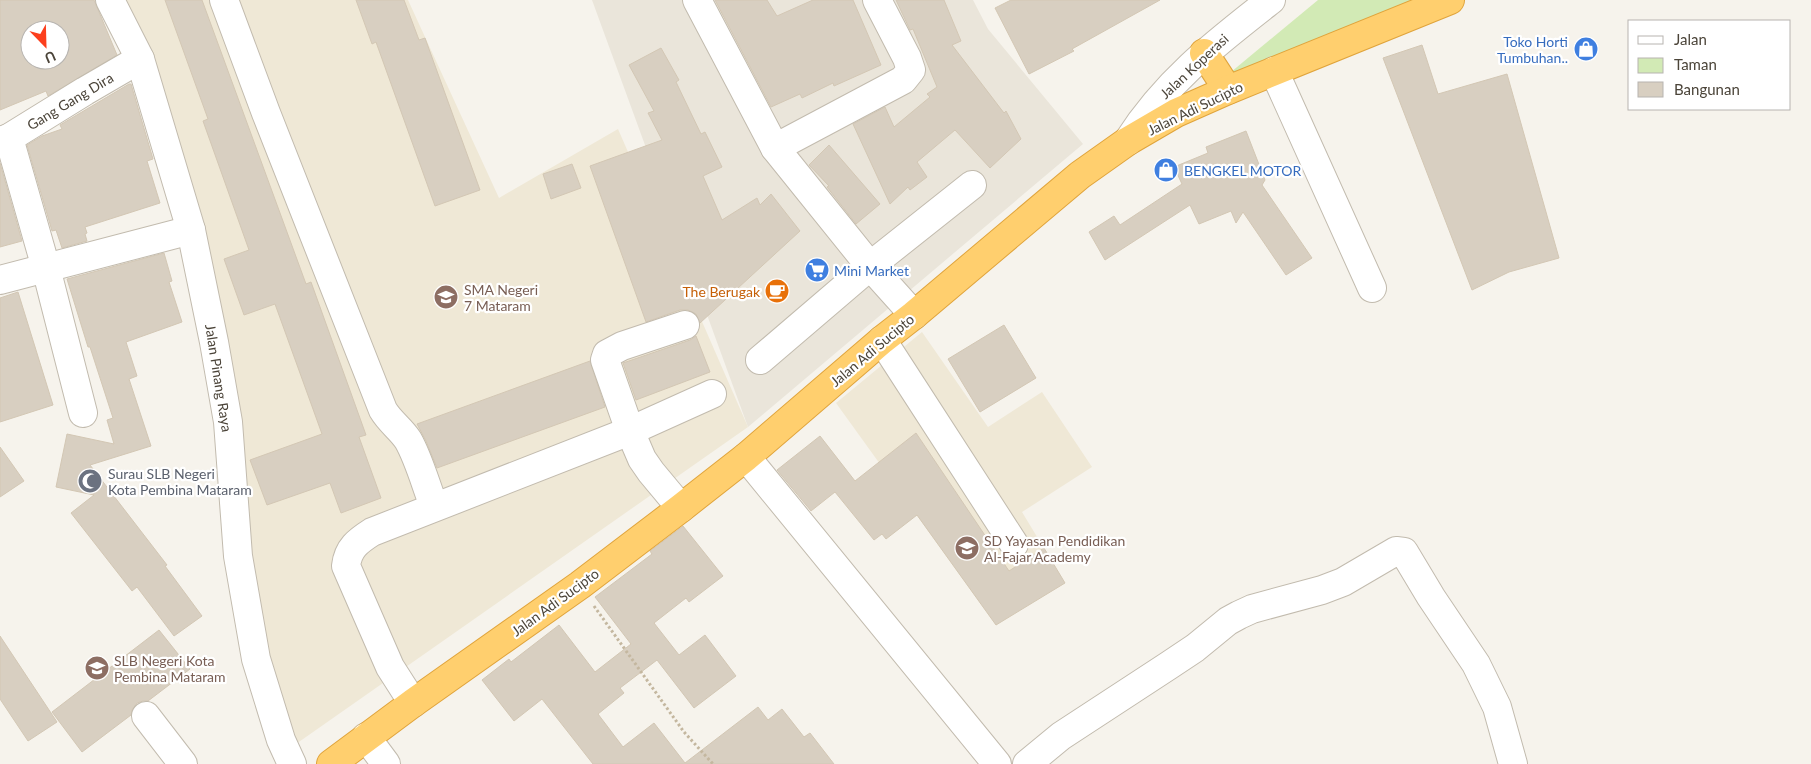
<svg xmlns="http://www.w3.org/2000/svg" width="1811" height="764" font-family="Lato,sans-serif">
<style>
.residential{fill:#eae5da}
.education{fill:#efe8d6}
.green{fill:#d2eab5}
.building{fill:#d8cfc1;stroke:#d3c7b4;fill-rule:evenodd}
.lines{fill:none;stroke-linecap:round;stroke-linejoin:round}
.minor-casing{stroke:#c2bbae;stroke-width:30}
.highway-casing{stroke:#e0a43c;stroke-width:30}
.path{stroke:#c4b79f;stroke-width:3;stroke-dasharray:2.5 2.5;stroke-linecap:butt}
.minor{stroke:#fff;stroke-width:28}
.highway{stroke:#ffcf6e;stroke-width:28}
.labels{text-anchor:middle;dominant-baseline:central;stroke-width:4.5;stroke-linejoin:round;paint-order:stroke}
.shop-label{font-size:14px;fill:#366cbe;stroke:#fff;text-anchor:start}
.street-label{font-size:14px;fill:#4b4439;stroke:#fff}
.education-label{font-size:14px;fill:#785e54;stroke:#fff;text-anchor:start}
.food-label{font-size:14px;fill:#c56008;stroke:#fff;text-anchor:end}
.worship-label{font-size:14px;fill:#5b616d;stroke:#fff;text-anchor:start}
</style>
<rect width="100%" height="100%" fill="#f6f3ec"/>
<!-- residential -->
<path class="residential" d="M592 0H973L988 29 1083 144 748 427Z"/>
<!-- education -->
<g class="education">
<path d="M99 0H408L499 198 618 129 748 427 296 744 259 675 230 397 140 80Z"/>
<path d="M922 332 988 427 1042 392 1092 467 1022 512 1065 583 996 625 836 403Z"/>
</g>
<!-- green -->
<path class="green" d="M1318 0H1413L1225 77Z"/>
<!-- building -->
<g class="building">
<path d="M0 0H94L117 55 48 96 46 91 0 110ZM30 30H60V60H30Z"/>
<path d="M165 0H202L306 284 311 282 366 435 359 437 381 498 341 513 330 483 267 505 250 460 322 434 275 304 244 315 224 259 249 250 203 121 208 119Z"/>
<path d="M356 0H404L419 40 425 38 480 190 435 206 376 42 372 44Z"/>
<path d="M715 0H767L777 16 813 0H853L881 65 834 86 833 83 802 98 800 94 771 107Z"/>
<path d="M896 0H944L961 41 952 45 1004 113 1006 111 1021 139 990 168 955 130 917 162 927 177 910 190 908 187 890 204 853 124 885 107 894 127 930 97 927 94 937 87 913 29 910 30Z"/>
<path d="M1011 0H1160L1072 49 1074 51 1029 74 995 8Z"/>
<path d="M1422 45 1438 94 1507 74 1559 258 1509 272 1472 290 1383 58Z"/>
<path d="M661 48 679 80 676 82 701 134 705 132 722 167 703 176 722 220 757 198 760 205 771 194 800 231 700 323 696 314 688 310H680L646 322 590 166 662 140 648 113 654 111 629 65Z"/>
<path d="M129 84H131L153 159 147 161 160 203 85 227 87 233 85 234 87 241 62 248 56 230 52 231 27 145 42 136 62 129 60 125Z"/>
<path d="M1246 131 1265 180 1262 185 1312 258 1286 275 1243 212 1236 223 1231 211 1199 224 1190 205 1105 260 1089 232 1114 216 1120 225 1182 184 1174 167 1208 153 1206 147Z"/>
<path d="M829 145 880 204 856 224 827 187 829 186 809 165Z"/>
<path d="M0 163 22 241 0 247Z"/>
<path d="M572 164 581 188 551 199 543 174Z"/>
<path d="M164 253 172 281 169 282 182 322 126 342 137 376 129 379 151 446 90 465 167 565 165 566 202 616 174 636 137 587 132 591 71 513 94 495 56 487 67 434 114 444 107 420 113 418 90 347H88L67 279Z"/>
<path d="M18 292 53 405 0 422V298Z"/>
<path d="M1004 325 1036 378 980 412 948 359Z"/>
<path d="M696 336 710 372 636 400 623 363 690 340Z"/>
<path d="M590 361 605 407 437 468 426 441 417 424Z"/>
<path d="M916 433 1009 571 1044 548 1065 583 996 625 917 515 886 539 882 534 874 540 835 492 811 511 777 470 820 436 855 481Z"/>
<path d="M0 447 24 481 0 497Z"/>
<path d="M683 526 723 576 689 602 686 598 654 623 679 655 705 635 736 676 694 708 657 660 620 688 624 693 598 714 623 747 654 723 685 763 758 707 768 720 782 709 804 737 810 733 834 764H593L542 699 514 721 482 680 509 659 511 662 559 625 595 672 631 644 595 597 652 554 650 551Z"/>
<path d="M159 630 190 669 148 701H143L137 703 132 710 131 715 82 752 52 712Z"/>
<path d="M0 636 57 722 28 741 0 699Z"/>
</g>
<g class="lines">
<defs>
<g id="minor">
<path d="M110 0 140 59 191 230 214 342 228 422 238 556 256 659 281 740 292 764"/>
<path d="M224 0 266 113 383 410C390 422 401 429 408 440 419 459 426 486 434 506"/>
<path d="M697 0 775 148 870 266 914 315"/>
<path d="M1274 71 1372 288"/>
<path d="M9 138 46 268 83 413"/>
<path d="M0 141 9 138 85 91 140 59"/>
<path d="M1128 141C1166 81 1216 43 1271 0"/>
<path d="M775 148 903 80 911 70 907 58 877 0"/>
<path d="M0 280 191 230"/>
<path d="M882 340 1014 544"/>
<path d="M760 360 870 266 972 185"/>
<path d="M746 457 997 764"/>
<path d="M681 508 651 472 642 459 630 431 605 360 607 354 622 346 685 325"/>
<path d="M413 703 390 667 346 566C348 548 358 541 372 532L630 431 712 394"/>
<path d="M146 716 183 764"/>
<path d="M366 737 386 764"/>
<path d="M1027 764 1061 736 1168 666 1195 648 1228 621 1239 615 1252 609 1322 590 1343 582 1396 551 1404 552 1431 597 1476 664 1497 707 1513 764"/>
</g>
<g id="highway">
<path d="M1204 53 1228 90"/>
<path d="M331 764 413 703 580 585 681 508 746 457 882 340 914 315 1080 175 1128 141 1176 113 1228 90 1450 0"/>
</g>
</defs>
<!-- minor casing -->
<use href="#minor" class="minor-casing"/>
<!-- highway casing -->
<use href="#highway" class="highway-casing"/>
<!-- path -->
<path class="path" d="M594 606 684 732 713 764"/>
<!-- minor -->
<use href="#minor" class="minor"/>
<!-- highway -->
<use href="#highway" class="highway"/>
</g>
<!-- icons -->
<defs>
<symbol id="shop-disc" viewBox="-11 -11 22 22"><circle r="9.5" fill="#3f7fe0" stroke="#fff"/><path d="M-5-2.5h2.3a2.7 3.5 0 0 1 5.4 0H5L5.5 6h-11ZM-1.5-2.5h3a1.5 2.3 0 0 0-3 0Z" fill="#fff"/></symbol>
<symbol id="supermarket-disc" viewBox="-11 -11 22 22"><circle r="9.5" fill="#3f7fe0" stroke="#fff"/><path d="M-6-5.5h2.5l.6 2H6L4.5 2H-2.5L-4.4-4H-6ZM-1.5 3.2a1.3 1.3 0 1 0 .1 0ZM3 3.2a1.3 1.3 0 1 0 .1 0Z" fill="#fff"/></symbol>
<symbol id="cafe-disc" viewBox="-11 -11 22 22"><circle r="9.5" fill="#e8710a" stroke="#fff"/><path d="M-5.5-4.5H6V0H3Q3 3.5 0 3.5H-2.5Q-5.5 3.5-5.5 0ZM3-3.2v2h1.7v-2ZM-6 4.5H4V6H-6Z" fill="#fff"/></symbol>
<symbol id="school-disc" viewBox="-11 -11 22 22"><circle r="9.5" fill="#8d6e63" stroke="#fff"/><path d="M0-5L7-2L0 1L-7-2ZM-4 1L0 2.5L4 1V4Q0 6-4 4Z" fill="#fff"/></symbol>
<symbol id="mosque-disc" viewBox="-11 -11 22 22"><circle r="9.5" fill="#6b7280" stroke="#fff"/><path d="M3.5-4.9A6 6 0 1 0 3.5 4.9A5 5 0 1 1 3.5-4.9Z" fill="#fff"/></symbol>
</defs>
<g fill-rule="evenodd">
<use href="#shop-disc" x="1572" y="35" width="28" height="28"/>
<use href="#shop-disc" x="1152" y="156" width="28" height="28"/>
<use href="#supermarket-disc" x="803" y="256" width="28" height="28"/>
<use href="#cafe-disc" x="763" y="277" width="28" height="28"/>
<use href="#school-disc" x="432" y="283" width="28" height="28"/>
<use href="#mosque-disc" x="76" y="467" width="28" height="28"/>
<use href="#school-disc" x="953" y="534" width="28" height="28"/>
<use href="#school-disc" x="83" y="654" width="28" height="28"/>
</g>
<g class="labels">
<!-- shop labels -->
<g class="shop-label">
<text x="1568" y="41" text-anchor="end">Toko Horti<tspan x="1568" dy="16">Tumbuhan..</tspan></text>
<text x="1184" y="170">BENGKEL MOTOR</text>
<text x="834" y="270">Mini Market</text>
</g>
<!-- street labels -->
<g class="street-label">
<text transform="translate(1194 66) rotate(-43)">Jalan Koperasi</text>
<text transform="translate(70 101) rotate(-31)">Gang Gang Dira</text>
<text transform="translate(1195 108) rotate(-26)">Jalan Adi Sucipto</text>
<text transform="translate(872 350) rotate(-40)">Jalan Adi Sucipto</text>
<text transform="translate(219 378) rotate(81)">Jalan Pinang Raya</text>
<text transform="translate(555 602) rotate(-36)">Jalan Adi Sucipto</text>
</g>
<!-- education labels -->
<g class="education-label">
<text x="464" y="289">SMA Negeri<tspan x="464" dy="16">7 Mataram</tspan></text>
<text x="984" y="540">SD Yayasan Pendidikan<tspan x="984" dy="16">Al-Fajar Academy</tspan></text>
<text x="114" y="660">SLB Negeri Kota<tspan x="114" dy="16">Pembina Mataram</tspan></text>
</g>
<!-- food labels -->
<g class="food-label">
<text x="760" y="291">The Berugak</text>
</g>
<!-- worship labels -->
<g class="worship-label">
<text x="108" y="473">Surau SLB Negeri<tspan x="108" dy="16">Kota Pembina Mataram</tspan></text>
</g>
</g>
<!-- legend -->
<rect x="1628" y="20" width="162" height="90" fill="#ffffff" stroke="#b7b4b0"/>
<rect x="1638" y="36" width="25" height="8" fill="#ffffff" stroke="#b7b4b0"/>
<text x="1674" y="45" font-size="15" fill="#4b4439">Jalan</text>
<rect x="1638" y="58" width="25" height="15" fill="#d2eab5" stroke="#b7b4b0"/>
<text x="1674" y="70" font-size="15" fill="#4b4439">Taman</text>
<rect x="1638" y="82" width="25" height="15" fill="#d8cfc1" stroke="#b7b4b0"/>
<text x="1674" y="95" font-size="15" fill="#4b4439">Bangunan</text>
<!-- north arrow -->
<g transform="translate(45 45) rotate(157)"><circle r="24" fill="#ffffff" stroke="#b7b4b0"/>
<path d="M0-4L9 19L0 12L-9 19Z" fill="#fc3f1d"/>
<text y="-8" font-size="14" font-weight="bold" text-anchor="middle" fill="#4b4439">U</text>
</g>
</svg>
